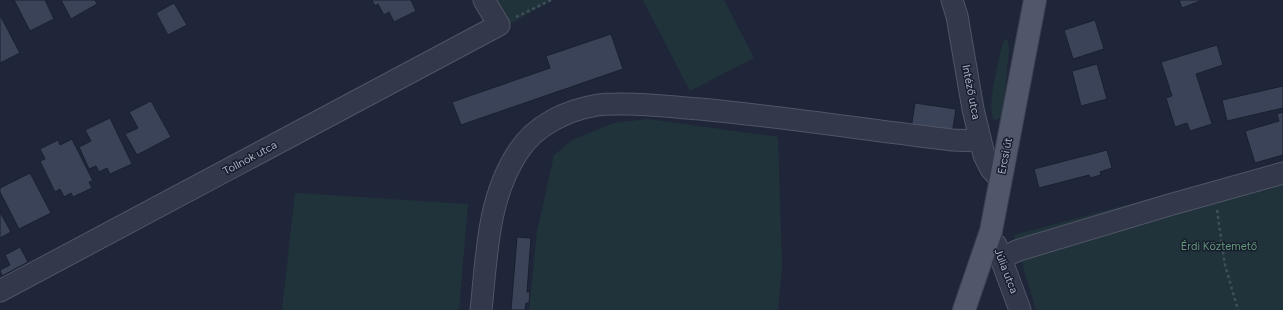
<svg xmlns="http://www.w3.org/2000/svg" width="1283" height="310" font-family="Figtree,sans-serif">
<style>
.green{fill:#21333a}
.building{fill:#3b4359;stroke:#1a2030}
.lines{fill:none;stroke-linecap:round;stroke-linejoin:round}
.minor-casing{stroke:#505567;stroke-width:23}
.major-casing{stroke:#3c4153;stroke-width:24}
.path{stroke:#3f5058;stroke-width:2.5;stroke-dasharray:3 3;stroke-linecap:butt}
.minor{stroke:#33384a;stroke-width:21}
.major{stroke:#50576a;stroke-width:22}
.labels{text-anchor:middle;dominant-baseline:central;stroke-width:3;stroke-linejoin:round;paint-order:stroke}
.street-label{font-size:11px;fill:#adb2c6;stroke:#181e2e}
.park-label{font-size:11px;fill:#639878;stroke:#181e2e}
</style>
<rect width="100%" height="100%" fill="#1f2639"/>
<!-- green -->
<g class="green">
<path d="M488 0H552L503 28Z"/>
<path d="M643 0H724L754 58 690 91Z"/>
<path d="M1005 39 1008 41 1009 49 1003 115 998 119 994 120C986 106 999 61 1002 45Z"/>
<path d="M648 119 778 137 782 266 778 310H529L537 232 554 155 572 140 614 123Z"/>
<path d="M1283 163V310H1036L1014 235Z"/>
<path d="M295 193 468 204 459 310H282Z"/>
</g>
<!-- building -->
<g class="building">
<path d="M14 0H45L54 19 30 31Z"/>
<path d="M61 0H95L97 4 71 19Z"/>
<path d="M372 0H411L416 11 394 22 389 12 384 15 378 4 375 6Z"/>
<path d="M1179 0H1200V1L1182 8Z"/>
<path d="M174 3 187 25 168 35 156 13Z"/>
<path d="M0 15 20 53 0 63Z"/>
<path d="M1095 20 1104 49 1073 59 1064 30Z"/>
<path d="M611 34 623 69 461 125 452 102 550 68 546 56Z"/>
<path d="M1217 45 1223 65 1196 74 1212 124 1190 131 1187 123 1175 127 1166 98 1172 96 1161 62Z"/>
<path d="M1097 64 1107 99 1081 106 1072 71Z"/>
<path d="M1283 86V108L1227 121 1222 100Z"/>
<path d="M151 101 171 137 137 155 125 134 138 128 129 112Z"/>
<path d="M915 103 956 109 952 134 911 129Z"/>
<path d="M1283 112V155L1255 163 1245 131 1279 121 1277 114Z"/>
<path d="M110 118 132 164 110 174 107 168 99 172 96 166 89 169 79 147 91 141 85 130Z"/>
<path d="M72 139 93 181 89 182 92 188 73 197 71 193 64 197 60 189 55 192 40 161 45 159 40 149 58 140 60 145Z"/>
<path d="M1107 150 1112 168 1100 172 1101 175 1090 178 1089 175 1039 188 1034 169Z"/>
<path d="M30 173 51 213 19 229 0 192V188Z"/>
<path d="M0 212 11 232 0 238Z"/>
<path d="M517 237 531 238 527 292H530L529 303H526L525 310H511Z"/>
<path d="M20 247 28 262 2 276 0 270 10 265 5 255Z"/>
</g>
<g class="lines">
<defs>
<g id="minor">
<path d="M952 0 957 16 973 109 984 155 991 169 1000 179"/>
<path d="M996 245 1020 310"/>
<path d="M1001 258 1019 250 1169 205 1283 173"/>
<path d="M0 291 499 25 484 0"/>
<path d="M481 310C487 256 487 199 518 152 535 125 567 110 598 105 604 104 610 104 617 104 644 103 672 107 700 109 784 117 868 130 952 140L980 141"/>
</g>
<path id="major" d="M964 310 991 231 1035 0"/>
</defs>
<!-- minor casing -->
<use href="#minor" class="minor-casing"/>
<!-- major casing -->
<use href="#major" class="major-casing"/>
<!-- path -->
<g class="path">
<path d="M516 17 551 0"/>
<path d="M1217 210 1225 265 1238 310"/>
</g>
<!-- minor -->
<use href="#minor" class="minor"/>
<!-- major -->
<use href="#major" class="major"/>
</g>
<g class="labels">
<!-- street labels -->
<g class="street-label">
<text transform="translate(971 92) rotate(79)">Intéző utca</text>
<text transform="translate(1005 156) rotate(-79)">Ercsi út</text>
<text transform="translate(250 158) rotate(-28)">Tollnok utca</text>
<text transform="translate(1006 271) rotate(69)">Júlia utca</text>
</g>
<!-- park labels -->
<g class="park-label">
<text x="1219" y="246">Érdi Köztemető</text>
</g>
</g>
</svg>
